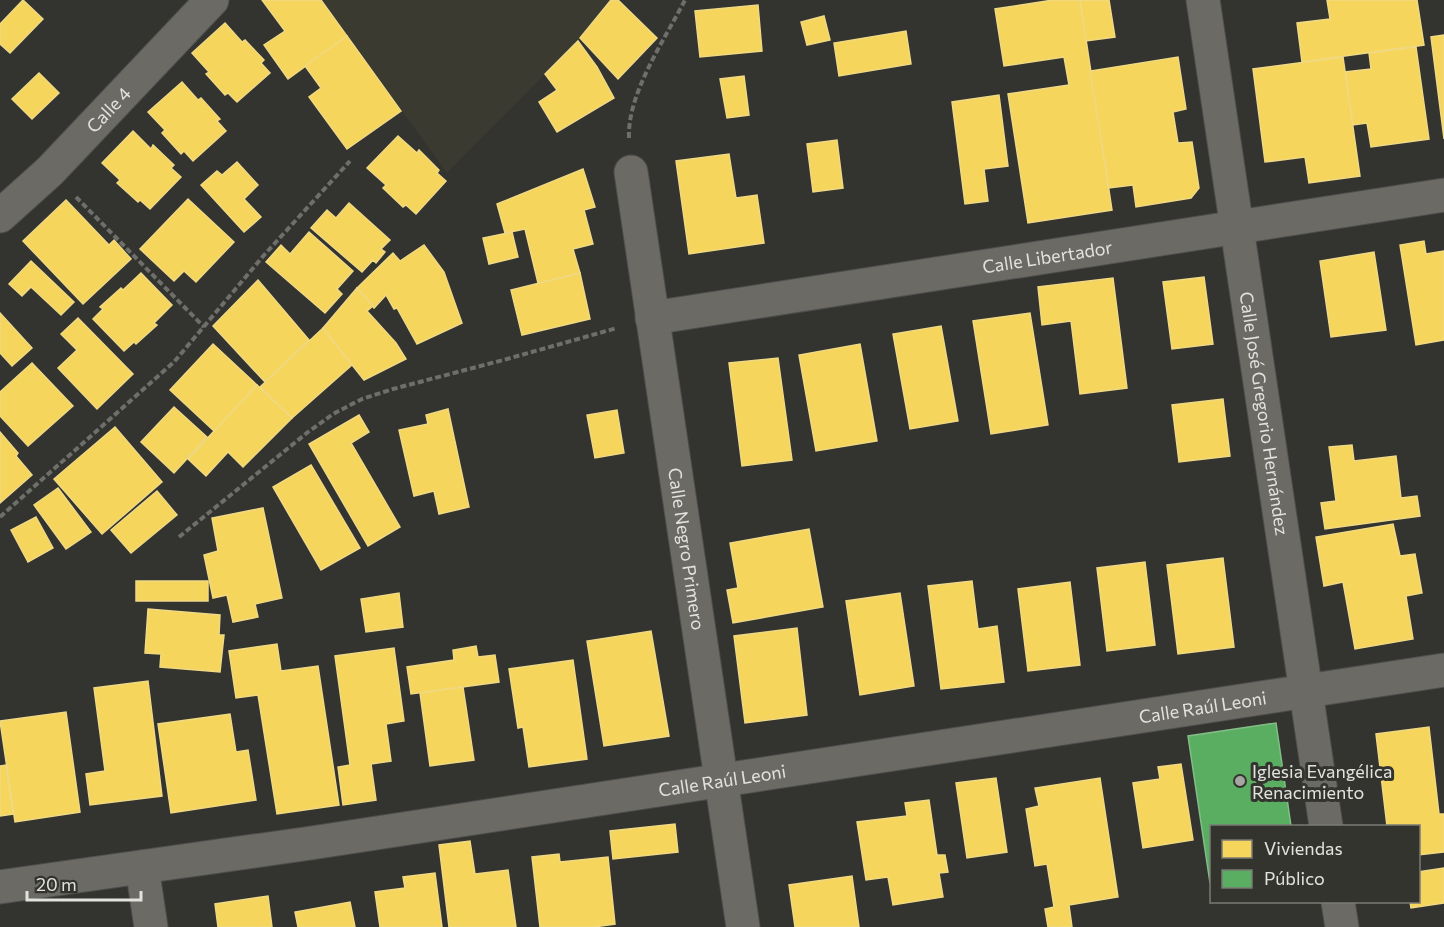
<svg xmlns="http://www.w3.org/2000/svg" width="1444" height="927" font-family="Commissioner,sans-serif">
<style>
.built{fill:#3a3a30}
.homes{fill:#f6d55c;stroke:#f0d983;stroke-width:1.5}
.public{fill:#5aae61;stroke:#83be87;stroke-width:1.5}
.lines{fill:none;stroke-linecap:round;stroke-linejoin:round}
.minor-casing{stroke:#4e4e4d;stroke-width:35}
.path{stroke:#6e6e6b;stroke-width:4;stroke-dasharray:6 3;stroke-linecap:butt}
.minor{stroke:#6b6a65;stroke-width:33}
.poi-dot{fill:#a5a5a2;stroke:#34342f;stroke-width:2}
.labels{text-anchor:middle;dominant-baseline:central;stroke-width:6;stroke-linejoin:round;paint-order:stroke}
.street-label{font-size:18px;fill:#e2e2df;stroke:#34342f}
.poi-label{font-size:18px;fill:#e2e2df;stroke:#34342f;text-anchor:start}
</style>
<rect width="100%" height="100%" fill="#333330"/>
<!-- built -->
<path class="built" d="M321 0H611L578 41 447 173Z"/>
<!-- homes -->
<g class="homes">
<path d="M23 0 43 19 10 53 0 44V24Z"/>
<path d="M262 0H321L347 36 288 79 264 45 285 31Z"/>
<path d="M611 0H618L657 38 618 79 580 38Z"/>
<path d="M1053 0H1080L1112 210 1028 223 1008 94 1069 85 1064 57 1004 66 995 9Z"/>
<path d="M1080 0H1109L1115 37 1086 41Z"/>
<path d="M1327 0H1417L1424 45 1302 62 1297 23 1330 19Z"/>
<path d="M758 5 762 51 700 57 695 11Z"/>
<path d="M824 16 830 40 807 45 801 22Z"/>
<path d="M225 23 242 42 245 40 264 60 261 63 270 73 237 102 228 93 225 95 206 74 209 72 192 53Z"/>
<path d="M906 31 911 64 839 76 834 43Z"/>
<path d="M1444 35V139L1431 37Z"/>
<path d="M347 36 401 111 347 149 309 97 321 88 305 66Z"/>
<path d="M578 41 597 67 614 98 557 132 539 102 557 90 545 74Z"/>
<path d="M1416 47 1429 139 1371 147 1367 123 1353 125 1345 72 1371 69 1369 53Z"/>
<path d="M1178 57 1186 109 1173 112 1178 143 1192 142 1199 188 1191 198 1136 207 1133 185 1109 188 1090 71Z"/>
<path d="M1343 57 1360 176 1309 183 1305 157 1265 162 1253 69Z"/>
<path d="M39 73 59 93 32 119 12 99Z"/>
<path d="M744 76 749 115 727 118 720 79Z"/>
<path d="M182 82 198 100 201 98 220 119 217 121 226 131 193 161 184 151 181 154 162 133 165 130 148 112Z"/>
<path d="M999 95 1008 166 984 169 988 201 965 204 952 102Z"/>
<path d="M133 131 151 149 153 145 174 165 171 168 181 177 150 209 140 200 138 202 117 183 120 180 102 163Z"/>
<path d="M398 136 417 153 419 150 439 170 437 173 446 181 416 214 406 205 403 207 383 188 386 185 367 168Z"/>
<path d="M837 140 843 188 813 192 807 144Z"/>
<path d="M729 154 736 198 757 195 764 243 689 254 676 161Z"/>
<path d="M237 162 258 185 244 199 261 217 244 232 201 185 217 171 222 175Z"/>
<path d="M583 169 595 207 584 210 593 244 573 249 580 273 538 283 525 229 505 233 497 204Z"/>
<path d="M188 199 234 242 196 282 184 271 174 281 140 249Z"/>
<path d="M66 200 109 245 114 240 131 259 83 304 23 241Z"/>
<path d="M349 203 390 240 381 249 385 252 376 263 373 260 362 272 311 228 327 210 336 218Z"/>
<path d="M309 232 353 271 337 289 342 294 325 313 266 262 281 245 290 254Z"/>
<path d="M512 232 518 257 489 264 483 238Z"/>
<path d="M1424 241 1426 254 1444 251V340L1416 345 1400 245Z"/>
<path d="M424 245 444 272 462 323 417 344 397 308 394 309 386 295 374 308 357 288 393 253 400 261Z"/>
<path d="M1374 252 1386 330 1331 337 1320 261Z"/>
<path d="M31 261 74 302 61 315 31 287 22 296 9 284Z"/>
<path d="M141 273 172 305 154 323 157 325 136 344 134 342 124 351 93 319 103 309 100 307 121 288 123 290Z"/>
<path d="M580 273 590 319 522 335 511 290Z"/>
<path d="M1204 277 1213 344 1172 349 1163 282Z"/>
<path d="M1113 278 1127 388 1080 394 1071 321 1042 325 1038 287Z"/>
<path d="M258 280 309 340 265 382 213 326Z"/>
<path d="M357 288 373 306 367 311 396 343 406 359 364 380 323 328Z"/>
<path d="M0 313 32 348 12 366 0 353Z"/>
<path d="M1030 313 1048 425 991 434 973 321Z"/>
<path d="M78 318 133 374 97 409 58 368 77 350 61 334Z"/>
<path d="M941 326 958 421 910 429 893 334Z"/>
<path d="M323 328 352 365 292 418 260 387Z"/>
<path d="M213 344 257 385 214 431 170 390Z"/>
<path d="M860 344 877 441 816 451 799 355Z"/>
<path d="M778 358 792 460 742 466 729 363Z"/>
<path d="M32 363 73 406 28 446 0 416V392Z"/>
<path d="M257 385 292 418 243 467 228 452 206 476 188 459Z"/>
<path d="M1223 399 1230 456 1179 462 1172 405Z"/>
<path d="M174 407 207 437 174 473 141 442Z"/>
<path d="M448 409 469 507 439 514 434 491 414 496 399 430 428 424 426 415Z"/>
<path d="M617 410 624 453 595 458 587 415Z"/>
<path d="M359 415 369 432 351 443 400 527 368 546 309 444Z"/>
<path d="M115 427 162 482 102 534 54 479Z"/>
<path d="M0 432 18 453 16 456 32 475 0 503Z"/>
<path d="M1352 445 1354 461 1396 456 1401 498 1417 496 1420 516 1325 529 1321 503 1336 501 1329 447Z"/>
<path d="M311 465 360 548 321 570 273 487Z"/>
<path d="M58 488 91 532 66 549 34 505Z"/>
<path d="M157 491 177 515 131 553 111 530Z"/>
<path d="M263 508 282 598 255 604 258 617 233 622 227 595 213 598 204 555 218 551 212 518Z"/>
<path d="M36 517 53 548 28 562 11 530Z"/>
<path d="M1393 524 1400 556 1415 554 1422 593 1406 596 1413 639 1355 649 1343 582 1324 586 1316 537Z"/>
<path d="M809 529 823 607 733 623 727 590 738 588 730 543Z"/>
<path d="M1223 558 1234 647 1178 654 1167 565Z"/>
<path d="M1145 562 1155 645 1107 651 1097 568Z"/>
<rect x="136" y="581" width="72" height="20"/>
<path d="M972 581 978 629 997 626 1004 682 941 689 928 586Z"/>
<path d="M1070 582 1080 665 1028 671 1018 589Z"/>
<path d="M399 593 403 627 366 632 361 599Z"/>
<path d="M900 593 914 686 860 695 846 601Z"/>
<path d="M148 609 220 615 219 635H224L220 672 160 667 161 654 145 653Z"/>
<path d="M797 628 807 715 745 723 734 636Z"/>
<path d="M651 631 669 736 604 746 587 641Z"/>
<path d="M277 644 281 671 318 666 339 805 277 814 258 695 236 698 229 651Z"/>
<path d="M476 646 478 657 495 655 499 682 411 694 407 667 454 660 453 650Z"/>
<path d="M394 648 404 721 386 724 391 761 371 764 376 800 343 805 338 767 350 765 335 656Z"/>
<path d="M573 660 587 759 529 767 523 727 518 728 509 669Z"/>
<path d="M148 681 162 796 90 805 86 774 105 771 94 688Z"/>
<path d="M463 687 474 760 430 766 420 693Z"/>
<path d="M66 712 80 812 15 822 0 721Z"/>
<path d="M230 714 236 752 248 750 256 800 171 813 158 724Z"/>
<path d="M1429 727 1439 814H1444V852L1418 855V826H1387L1376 734Z"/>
<path d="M1181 764 1193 840 1143 848 1133 783 1160 779 1158 767Z"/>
<path d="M6 765 13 814 0 816V766Z"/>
<path d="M996 778 1007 852 967 858 956 783Z"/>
<path d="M1100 778 1118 897 1069 905 1072 927H1048L1045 909 1054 907 1047 864 1035 866 1026 809 1039 806 1035 788Z"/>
<path d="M929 800 937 855H945L948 872 939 873 943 897 893 905 888 877 866 880 857 822 907 816 905 803Z"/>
<path d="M675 824 678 852 613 859 610 831Z"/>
<path d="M470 841 475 874 508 870 516 927H449L439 845Z"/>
<path d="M559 854 560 862 608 857 615 924 594 927H540L532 857Z"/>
<path d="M1444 868V903L1411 908 1410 902H1418V872Z"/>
<path d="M435 873 442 927H380L375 892 405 888 403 877Z"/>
<path d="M852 876 859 927H795L789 885Z"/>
<path d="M268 896 272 927H218L215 904Z"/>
<path d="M350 902 355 927H298L295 912Z"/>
</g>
<!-- public -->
<path class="public" d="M1276 723 1291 826H1212L1210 883 1188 736Z"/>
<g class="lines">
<defs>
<g id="minor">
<path id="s1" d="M1203 0 1326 826"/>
<path id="s2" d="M631 172 743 927"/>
<path id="s3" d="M0 216 50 171 212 0"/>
<path id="s4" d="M652 318 1444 195"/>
<path d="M142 867 151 927"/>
<path id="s5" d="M0 887 311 843 1444 670"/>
<path d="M1338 902 1342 927"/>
</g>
</defs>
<!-- minor casing -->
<use href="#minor" class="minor-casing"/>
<!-- path -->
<g class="path">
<path d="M629 138C627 94 665 39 685 0"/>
<path d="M76 197 204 327"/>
<path d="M0 517 174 362 265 254 350 161"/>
<path d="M179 537 308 432 333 414 362 399 393 389 507 359 617 328"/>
</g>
<!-- minor -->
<use href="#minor" class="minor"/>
</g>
<!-- markers -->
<circle class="poi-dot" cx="1240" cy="781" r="6"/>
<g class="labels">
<!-- street labels -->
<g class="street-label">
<text stroke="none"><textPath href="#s3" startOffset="152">Calle 4</textPath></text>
<text stroke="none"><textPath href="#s4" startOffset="400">Calle Libertador</textPath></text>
<text stroke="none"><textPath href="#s1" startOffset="418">Calle José Gregorio Hernández</textPath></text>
<text stroke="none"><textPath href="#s2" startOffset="381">Calle Negro Primero</textPath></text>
<text stroke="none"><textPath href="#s5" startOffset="1216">Calle Raúl Leoni</textPath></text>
<text stroke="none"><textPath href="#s5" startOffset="730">Calle Raúl Leoni</textPath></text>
</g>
<!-- poi labels -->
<g class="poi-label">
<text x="1252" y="771">Iglesia Evangélica<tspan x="1252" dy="21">Renacimiento</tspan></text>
</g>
</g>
<!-- legend -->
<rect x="1210" y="825" width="210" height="78" fill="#34342f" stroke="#7a7a75" stroke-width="1.5"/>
<rect x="1222" y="840" width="30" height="18" fill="#f6d55c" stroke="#7a7a75" stroke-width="1.5"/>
<text x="1264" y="855" font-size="18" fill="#e2e2df">Viviendas</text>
<rect x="1222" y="870" width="30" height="18" fill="#5aae61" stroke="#7a7a75" stroke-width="1.5"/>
<text x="1264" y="885" font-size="18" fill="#e2e2df">Público</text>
<!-- scale -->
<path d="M27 891v9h114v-9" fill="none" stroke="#e2e2df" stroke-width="3"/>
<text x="36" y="891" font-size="18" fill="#e2e2df" stroke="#34342f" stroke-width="4.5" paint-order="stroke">20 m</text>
</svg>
